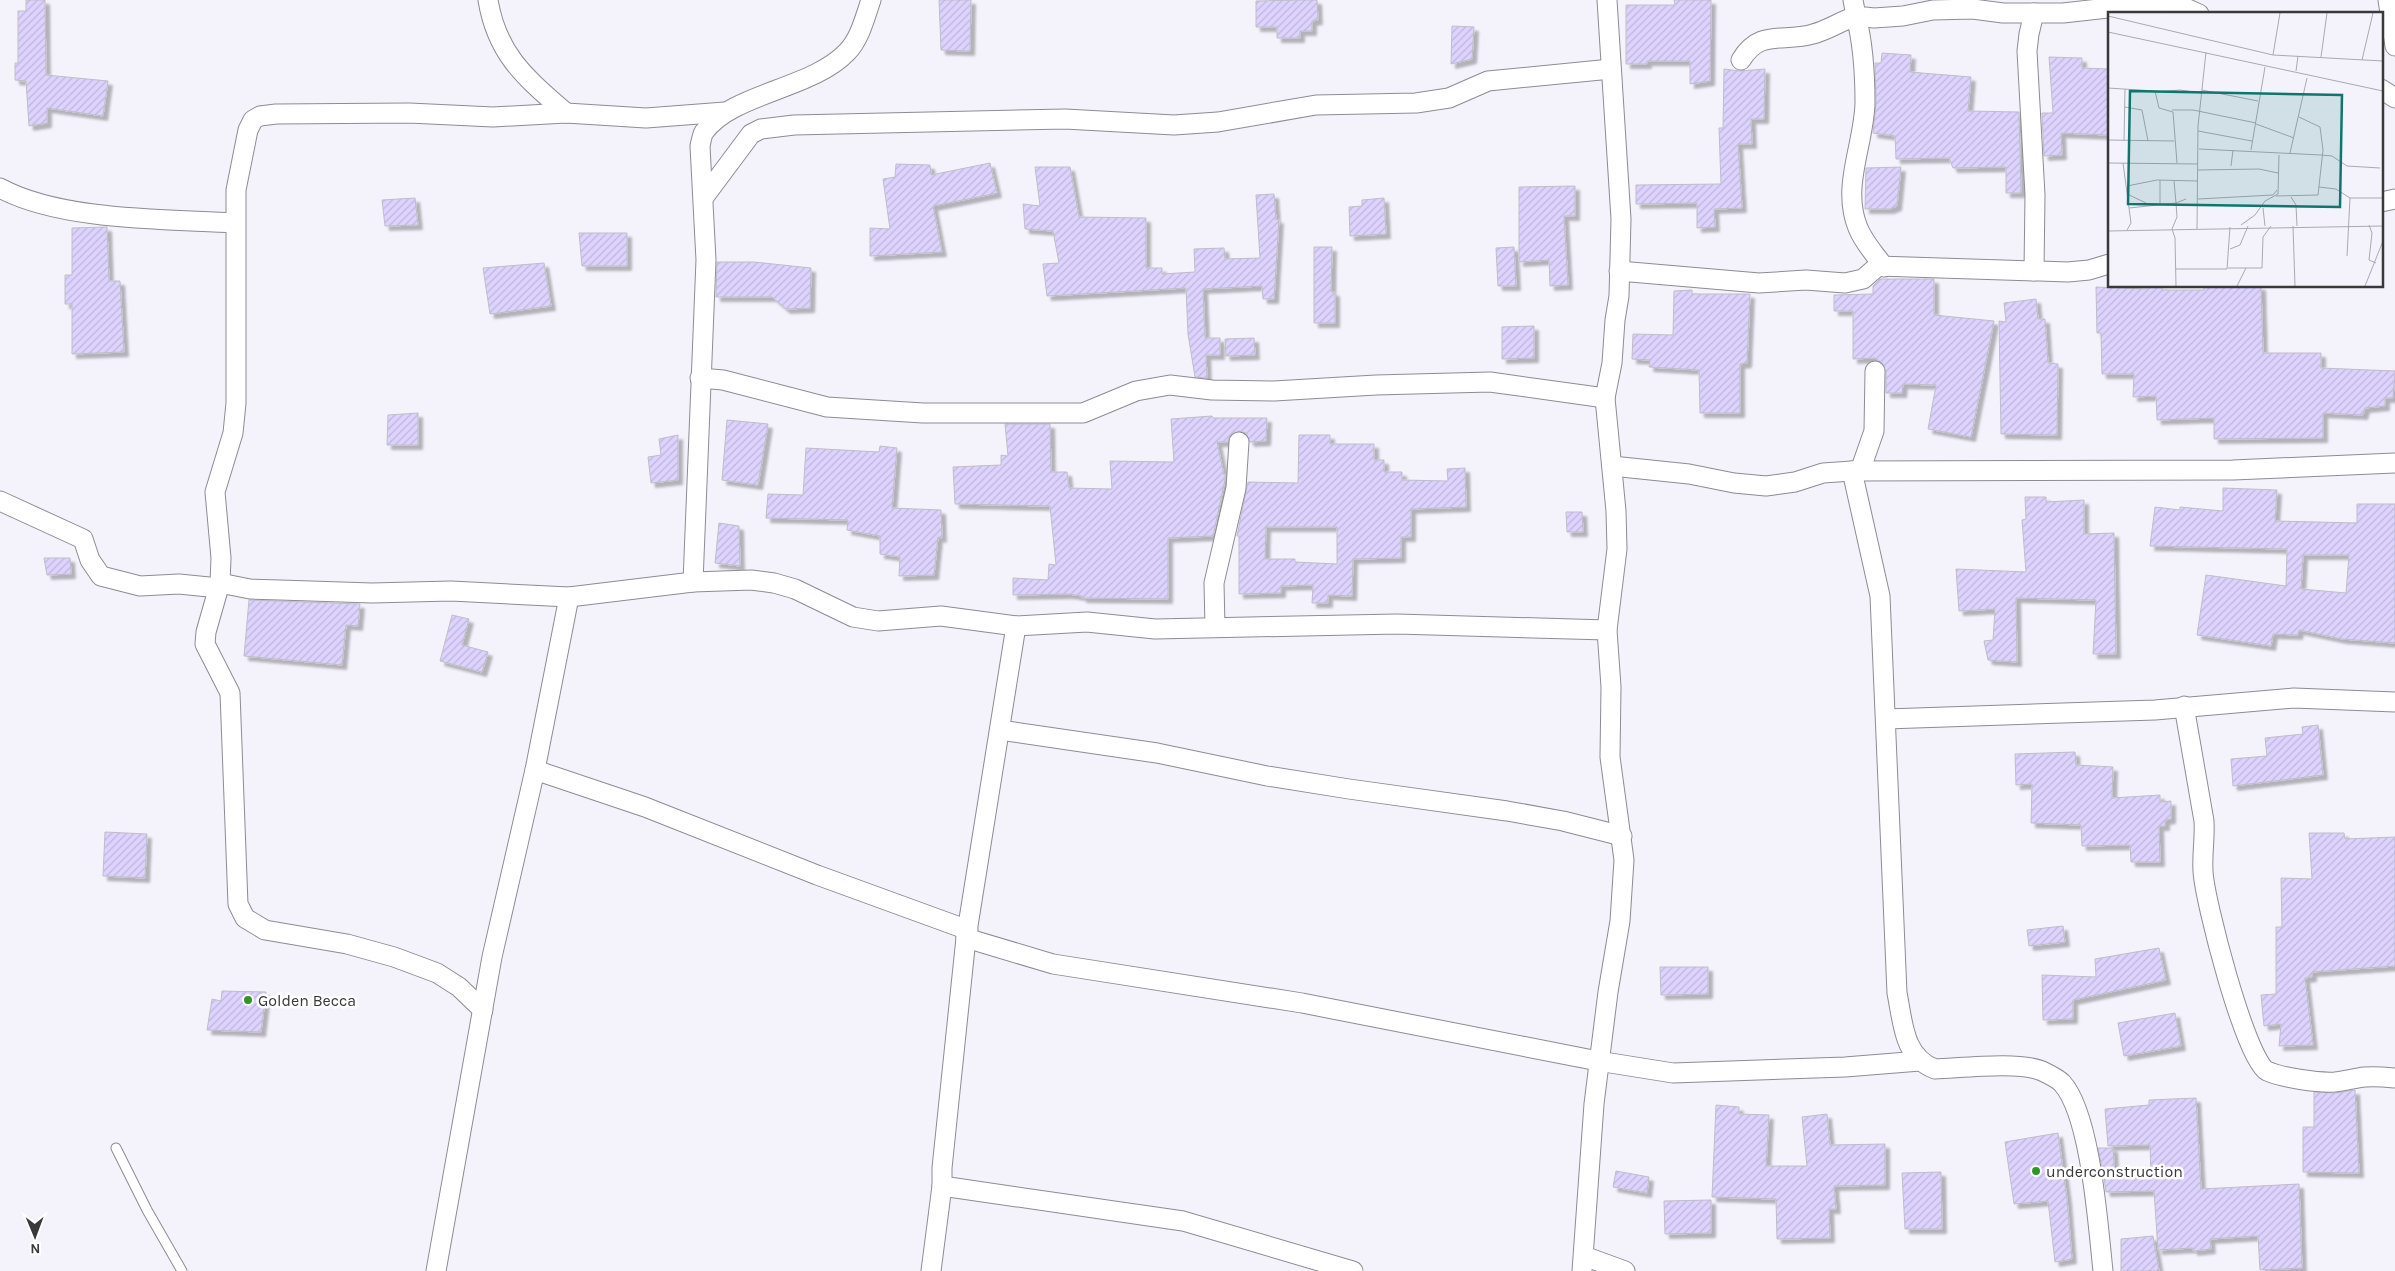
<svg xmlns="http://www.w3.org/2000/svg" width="2395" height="1271" font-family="Karla,sans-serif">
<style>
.building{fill:url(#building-hatch);stroke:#bfbdc6;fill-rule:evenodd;filter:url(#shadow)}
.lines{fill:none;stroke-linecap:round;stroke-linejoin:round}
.service-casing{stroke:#8d8b94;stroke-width:11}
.minor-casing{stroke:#8d8b94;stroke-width:21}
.service{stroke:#fff;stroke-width:9}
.minor{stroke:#fff;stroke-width:19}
.poi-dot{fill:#2c9926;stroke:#fff;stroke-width:2}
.labels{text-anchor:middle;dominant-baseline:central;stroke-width:5;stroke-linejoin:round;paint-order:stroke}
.poi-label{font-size:16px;fill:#39393c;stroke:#fff;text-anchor:start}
.inset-road{fill:none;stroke:#a9a9af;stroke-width:1}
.view{fill:#0f766e;fill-opacity:0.15;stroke:#0f766e;stroke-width:2.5}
.inset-edge{fill:none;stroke:#39393c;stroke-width:2.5}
</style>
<defs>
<pattern id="building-hatch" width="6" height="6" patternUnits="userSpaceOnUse" patternTransform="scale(1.25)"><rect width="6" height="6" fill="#ddd3fe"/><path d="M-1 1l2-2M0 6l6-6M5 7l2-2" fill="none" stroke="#beb6db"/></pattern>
<filter id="shadow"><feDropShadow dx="4.5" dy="4.5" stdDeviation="1" flood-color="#0004"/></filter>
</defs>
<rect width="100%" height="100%" fill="#f4f3fc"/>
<!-- building -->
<g class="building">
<path d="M26 0H45L46 75 108 81 103 116 47 108V123L29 126 26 81 15 80V63H18V11H26Z"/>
<path d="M939 0H971L970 51 941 50Z"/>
<path d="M1300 0H1317L1318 20 1312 21V31H1300V38H1277V27H1256V1Z"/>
<path d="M1674 0H1711L1710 81 1690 84V61H1647V64H1626V5H1675Z"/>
<path d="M1452 26 1474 27 1472 59 1451 64Z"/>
<path d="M1882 53 1911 55 1910 72 1971 77 1968 111 2019 112 2021 193H2006V167L1953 168 1949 158 1896 159 1895 136 1873 133 1876 103 1875 63H1881Z"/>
<path d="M2049 57 2082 58V68L2109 69V135L2061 133 2062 155 2044 156 2042 113H2053Z"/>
<path d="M1724 69 1740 71 1765 69 1764 119H1751L1752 144H1738L1742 208 1714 209 1715 227 1697 228V203L1636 204V185L1721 184 1719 128H1723Z"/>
<path d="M990 163 997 193 933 206 942 252 870 256V228L890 229 883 179 895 177 896 164 930 165 931 175Z"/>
<path d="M1035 167H1070L1079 217 1146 218V268H1162V274L1195 272 1194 249 1224 248 1225 259 1260 258 1256 195 1274 194 1276 220 1279 219 1274 299H1263L1262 286 1203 289 1205 338H1220V355H1206L1207 378 1195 377 1188 334 1186 288 1047 296 1043 264 1059 263 1053 231 1025 229 1023 204 1040 206Z"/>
<path d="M1901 167 1897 206 1890 209H1865L1866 168Z"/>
<path d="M1575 186V216H1564L1568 285 1550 286 1549 260 1519 262V187Z"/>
<path d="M415 198 418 225 385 226 382 200Z"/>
<path d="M1384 198 1386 234 1350 236 1349 207 1362 206V200Z"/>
<path d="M107 227 109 281H120L124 352 72 354V304H65V275H72V228Z"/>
<path d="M579 233H627V266H582Z"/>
<path d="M1314 247H1332L1331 292H1335V323H1314Z"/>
<path d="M1514 247 1516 286H1498L1496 248Z"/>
<path d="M717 262H754L811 268 810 308 786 309 772 297H716Z"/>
<path d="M544 263 551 306 490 314 483 268Z"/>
<path d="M1880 279H1934V315L1994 321 1971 437 1928 429 1936 385 1903 384 1902 393H1886V371L1881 362 1875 358 1853 359V311H1834V295L1873 294V286Z"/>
<path d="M2146 286H2162V290H2204V286H2261L2263 353H2321V368L2395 371 2393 398H2385V406L2365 408 2363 415 2323 413V438L2214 439V418L2157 420 2156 396 2133 397 2134 374H2102L2101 333H2097L2096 287 2146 289Z"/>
<path d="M1692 290V294H1750L1747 363 1740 364V413H1700L1699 370 1649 367 1650 360 1632 359 1633 334 1673 335 1674 291Z"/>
<path d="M2036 299 2038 319H2045L2048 363 2058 364 2057 435 2001 434 1999 321 2006 322 2004 303Z"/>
<path d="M1534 326V358L1502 359V327Z"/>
<path d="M1254 338 1255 355 1226 356 1225 339Z"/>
<path d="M418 413V445H387L388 415Z"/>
<path d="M1212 416 1213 418H1267L1266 441 1250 442 1246 433 1239 431 1230 435 1228 442H1217L1224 475H1226L1213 536 1168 538V599L1082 598V596L1068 594 1013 595V578L1048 580 1049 564 1056 565 1050 506 955 504 953 467 1001 465V455L1008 456 1005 424H1050L1051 472H1067L1069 488 1112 489 1110 461 1174 462 1171 419Z"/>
<path d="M727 420 768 424 758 485 722 480Z"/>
<path d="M678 435V480L651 483 648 457 661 455 659 439Z"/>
<path d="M1299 435H1330V444H1374V460H1384V472H1402V480L1448 481 1447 469 1465 468 1466 507 1411 509V537H1401V558L1353 559 1352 596 1328 595V603H1312L1313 585 1281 586V593L1239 594V536H1237L1248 482 1298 483ZM1266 527H1337V564L1295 562V559H1265Z"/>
<path d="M880 446 897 448 892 508 941 510 942 538 938 537 934 575 899 576 900 557 880 554V536L847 530 848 520 766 518 768 494 803 495 806 448 879 452Z"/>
<path d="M2223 488 2277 490 2275 521 2357 523V504H2395V643L2342 639 2299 630 2298 635 2273 634 2271 646 2197 635 2206 575 2286 586 2287 549 2150 546 2155 507 2180 510V507L2223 511ZM2303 555H2349L2346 593 2301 589Z"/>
<path d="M2025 497H2046V502L2084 500V534L2114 533 2116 654H2093L2096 600 2016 598 2017 662 1988 660 1984 641 1993 640 1995 609 1959 611 1956 569 2026 572 2022 520 2026 519Z"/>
<path d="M1566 512H1582L1583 532H1567Z"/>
<path d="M719 523 739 526 740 566 715 563Z"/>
<path d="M44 558H70L71 574 47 575Z"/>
<path d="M249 600 360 604 358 626 346 625 342 665 244 656Z"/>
<path d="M452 615 469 619 462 645 488 652 482 672 440 661Z"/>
<path d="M2318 725 2323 775 2233 786 2231 759 2267 756 2265 738 2303 734 2302 727Z"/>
<path d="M2075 752 2076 765 2113 767 2112 798 2160 795V802L2171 801V819L2165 820V826H2159L2160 862H2131L2130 845 2082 846 2081 825 2031 823 2032 784 2016 785 2015 754Z"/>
<path d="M105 832 147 834 145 878 103 876Z"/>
<path d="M2309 833H2344L2345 839 2395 837V966L2312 972V977L2305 978 2313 1045 2279 1046 2281 1024 2264 1026 2261 995 2276 994V927H2282L2281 878 2312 879Z"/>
<path d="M2063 926 2065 942 2029 946 2027 930Z"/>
<path d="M2159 948 2166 980 2073 1000V1019L2043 1020 2042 975 2096 977 2095 959Z"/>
<path d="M1660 967H1708V994L1661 995Z"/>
<path d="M222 991 266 992 261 1032 207 1030 212 999 221 1001Z"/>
<path d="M2175 1013 2181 1046 2124 1056 2118 1023Z"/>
<path d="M2355 1090 2359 1173 2303 1172V1127H2314V1092L2335 1093Z"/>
<path d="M2196 1098 2201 1189 2299 1184 2302 1268 2260 1270 2258 1236 2210 1239 2211 1249 2193 1251V1248L2158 1250 2154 1191 2106 1192 2104 1178 2151 1176 2150 1145 2108 1146 2105 1109 2149 1105V1100Z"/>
<path d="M1716 1105 1739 1107V1114L1769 1115 1766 1166H1807L1802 1117 1827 1114 1830 1145 1885 1144V1185L1834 1186 1836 1209H1829L1830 1238 1777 1239 1776 1199 1712 1197Z"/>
<path d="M2058 1133 2067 1199 2072 1259 2055 1262 2048 1201 2014 1204 2005 1142Z"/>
<path d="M2098 1148H2113L2115 1177H2104Z"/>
<path d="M1616 1171 1649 1177 1647 1193 1613 1187Z"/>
<path d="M1941 1172 1942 1229H1905L1902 1173Z"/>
<path d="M1711 1200V1233L1665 1234 1664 1201Z"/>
<path d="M2153 1236 2159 1271H2121V1239Z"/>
</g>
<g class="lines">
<defs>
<path id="service" d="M116 1148 147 1210 182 1271"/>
<g id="minor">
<path d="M488 0C497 55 526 78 566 113"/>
<path d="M1853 0 1856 16 1874 18 1903 16 1933 10 1973 9 2003 13H2063L2179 0"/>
<path d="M2388 0 2395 46"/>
<path d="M2170 1 2199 14"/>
<path d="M1741 60C1760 28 1784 43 1813 34 1828 30 1841 21 1856 16 1863 43 1865 75 1865 103 1864 145 1841 187 1858 228 1864 243 1875 254 1884 267"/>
<path d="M2381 89 2395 98"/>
<path d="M0 188C61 221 166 219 234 223"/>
<path d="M704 197 751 134 761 129 794 125 1065 119 1174 125 1218 122 1316 105 1416 103 1449 98 1488 81 1611 69"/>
<path d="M2381 202 2395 199"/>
<path d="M1619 271 1759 283 1806 280 1845 283 1863 279 1878 266 2068 272 2089 270 2109 264"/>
<path d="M2034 271 2035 195 2027 51 2029 34 2034 13"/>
<path d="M700 378 723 380 827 407 923 413H1083L1136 391 1170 385 1212 390 1274 391 1376 385 1490 382 1605 398"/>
<path d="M1612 466 1689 474 1734 483 1766 486 1795 482 1823 473 1852 471 2233 470 2395 463"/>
<path d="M1852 471 1880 596 1897 993C1903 1022 1903 1057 1935 1069 1962 1068 2019 1061 2042 1071 2048 1074 2057 1078 2062 1083 2091 1115 2098 1226 2103 1271"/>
<path d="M1860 471 1874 431 1875 371"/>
<path d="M0 501 83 539 90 560 101 576 140 586 179 584 219 588"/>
<path d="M693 582 706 260 700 146C701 142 702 135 704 132 732 93 812 89 847 52 860 39 865 17 871 0"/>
<path d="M220 583 250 589 280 590 372 593 451 591 569 597 693 582 751 580 774 583 795 589 853 617 878 621 941 616 1016 626 1087 622 1155 629 1397 624 1607 630"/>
<path d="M1215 627 1214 583 1236 488 1239 442"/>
<path d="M2184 706 2204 821C2205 838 2202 854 2203 871 2204 899 2246 1061 2267 1071 2283 1078 2318 1083 2335 1082 2345 1081 2355 1078 2365 1077 2375 1076 2385 1077 2395 1078"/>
<path d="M1886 719 2155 710 2294 698 2395 702"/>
<path d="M1000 730 1157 753 1267 776 1349 789 1507 811 1563 821 1622 836"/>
<path d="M535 770 645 807 817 875 968 930"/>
<path d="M966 938 1053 964 1302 1003 1598 1061 1673 1073 1845 1067 1920 1061"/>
<path d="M483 1010 459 987 437 973 394 957 347 944 265 930 245 918 238 904 230 693 205 644 206 632 220 583 221 558 215 492 233 433 236 403V190L248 130 253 120 260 116 276 114 409 113 493 117 566 113 646 118 725 112"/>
<path d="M942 1186 1183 1221 1353 1271"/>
<path d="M1584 1256 1625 1271"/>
<path d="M436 1271 492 957 535 770 569 597"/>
<path d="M931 1271 942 1186V1168L966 938 1016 626"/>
<path d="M1582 1271 1594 1104 1608 992 1620 921 1624 860 1610 757 1611 687 1607 630 1617 549 1616 511 1605 398 1612 363 1615 320 1619 296 1621 219 1607 0"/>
</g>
</defs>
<!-- service casing -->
<use href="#service" class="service-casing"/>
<!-- minor casing -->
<use href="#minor" class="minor-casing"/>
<!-- service -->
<use href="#service" class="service"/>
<!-- minor -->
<use href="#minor" class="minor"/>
</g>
<!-- markers -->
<g class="poi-dot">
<circle cx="248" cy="1000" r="5"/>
<circle cx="2036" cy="1171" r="5"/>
</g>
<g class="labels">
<!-- poi labels -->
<g class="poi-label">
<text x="258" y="1000">Golden Becca</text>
<text x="2046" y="1171">underconstruction</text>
</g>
</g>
<!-- overview -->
<g transform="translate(2108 12)">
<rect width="275" height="275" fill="#f4f3fc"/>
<path class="inset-road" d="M0 4 165 43 275 49M0 20 275 79M165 43 172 1M213 45 219 1M254 48 265 1M188 59 190 44M0 76 47 79 51 96 65 100 69 151M94 78 150 89M48 80 72 78 93 81M17 95 34 98 40 129M64 98H85L148 111M148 112 186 126M90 119 144 129M0 128 66 129M16 129 17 77M91 137 213 143M143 138 157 55M182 141 199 66M213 143 224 144 239 154 272 156M0 151 90 152M15 151 23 211 19 218M123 154 125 138M90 158 151 157 170 161M66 169 68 191 78 187M19 174 49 168 89 169M211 175 228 177 242 186M19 182 38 191M168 184 210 183 215 138 212 115 191 105M183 185 188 193 189 214M90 187 165 183 169 178M52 191V168M21 196 68 191 69 205 64 217 67 226 68 274M155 196 157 214M133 213 147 203 157 189 170 182 171 143M261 213 264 221 261 248 268 251M185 214 187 274M89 217 90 114 98 40M0 219 275 214M122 237 132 233 140 214M239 244 242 186H275M120 256H154L155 225 163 214M67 257H119L122 215M129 274 138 256M257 274 275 229"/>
<path class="view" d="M22 79 234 83 232 195 20 192Z"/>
<rect width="275" height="275" class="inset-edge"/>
</g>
<!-- north arrow -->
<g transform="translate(35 1236) rotate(179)" stroke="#ffffff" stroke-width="4" paint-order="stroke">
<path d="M0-4L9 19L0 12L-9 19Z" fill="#39393c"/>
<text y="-8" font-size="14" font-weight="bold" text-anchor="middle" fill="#39393c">N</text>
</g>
</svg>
